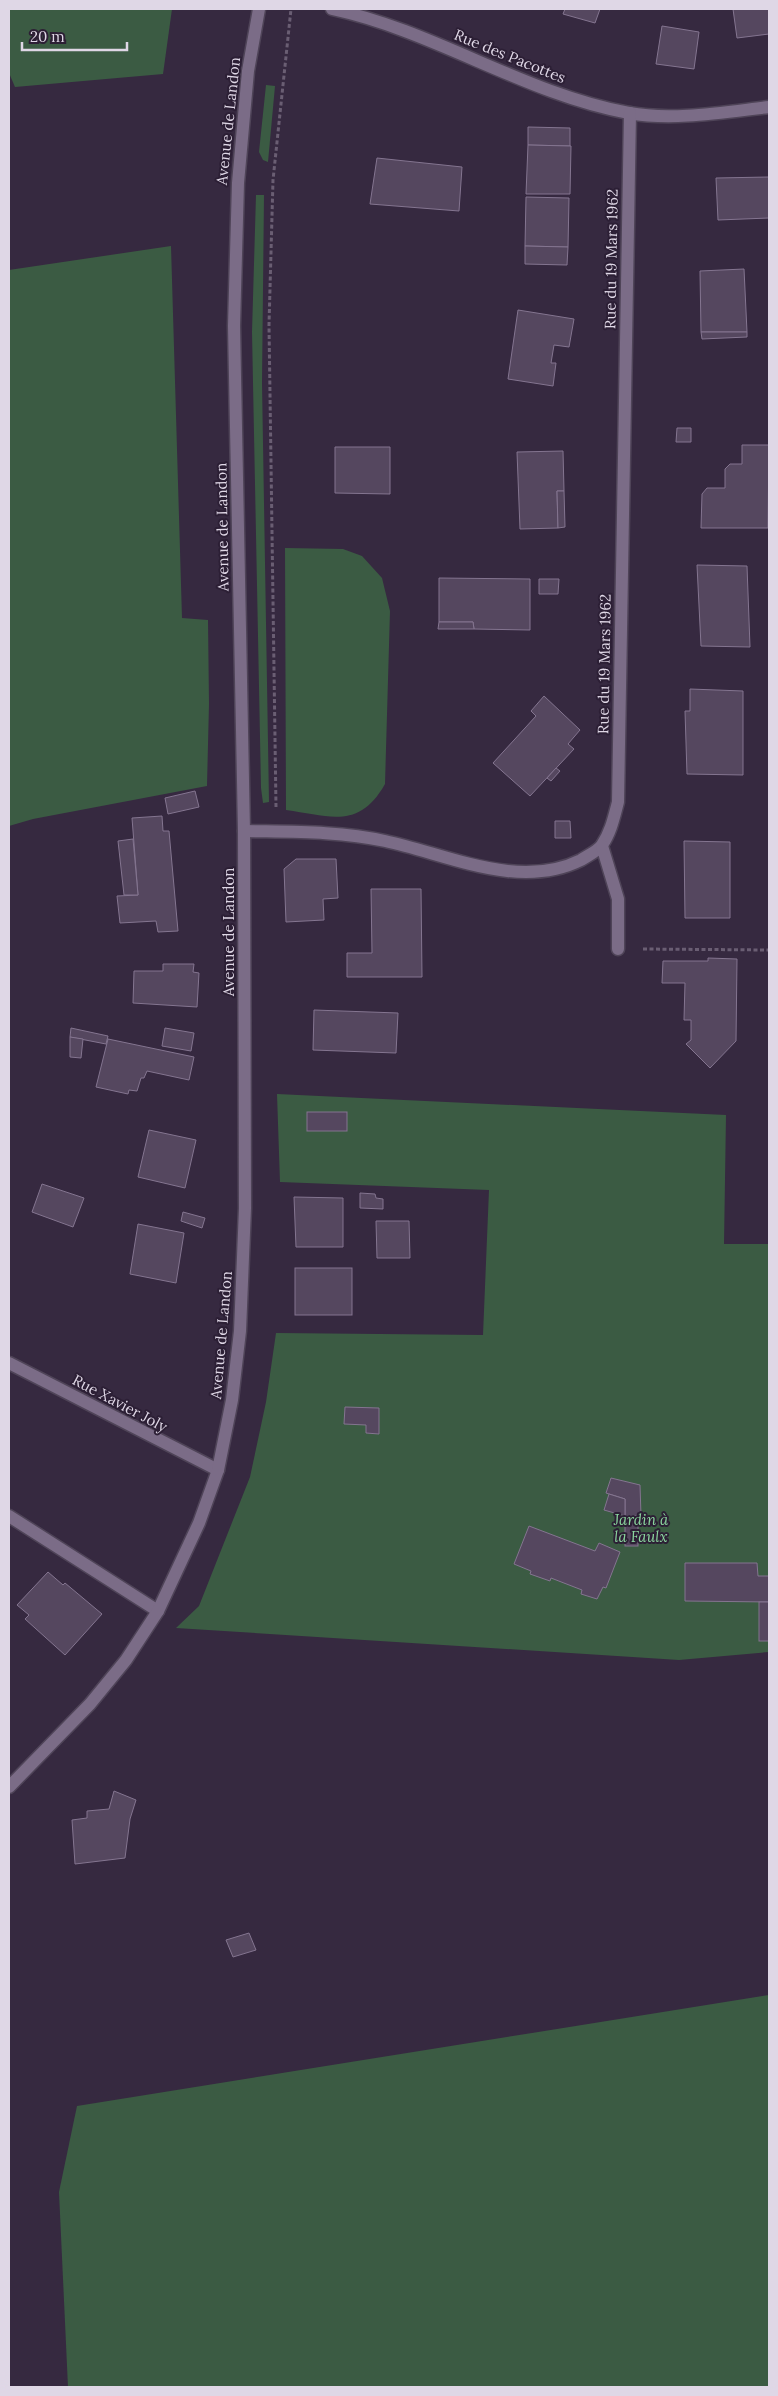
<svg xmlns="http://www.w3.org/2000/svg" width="778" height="2396" font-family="Lora,serif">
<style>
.green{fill:#3b5b43}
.building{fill:#55475f;stroke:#847590}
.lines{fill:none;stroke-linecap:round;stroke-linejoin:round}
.minor-casing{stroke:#4f4458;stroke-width:15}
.path{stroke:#6a5e73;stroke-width:3;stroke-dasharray:4 2.5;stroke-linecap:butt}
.minor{stroke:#7b6c87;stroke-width:12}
.labels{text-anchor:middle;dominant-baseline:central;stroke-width:4;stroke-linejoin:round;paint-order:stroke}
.street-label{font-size:15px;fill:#dfd7e6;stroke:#2c1f35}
.park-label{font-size:15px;font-style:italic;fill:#8bd69e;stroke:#2c1f35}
</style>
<rect width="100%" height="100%" fill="#362940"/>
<!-- green -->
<g class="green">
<path d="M9 9H172L163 74 15 87 9 73Z"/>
<path d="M266 85 275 86 268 162 263 160 259 152Z"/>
<path d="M256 195H264L262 383 269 802 263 803 261 788 252 332Z"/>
<path d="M171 246 182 618 208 620 209 704 207 786 33 819 9 826V270Z"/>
<path d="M285 548 343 549 362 556 382 578 390 611 385 784C359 830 330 816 286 810Z"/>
<path d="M277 1094 726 1115 724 1244H769V1652L679 1660 176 1628 199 1606 250 1477 266 1402 276 1333 483 1335 489 1190 280 1182Z"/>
<path d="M769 1995V2387H68L59 2192 77 2106Z"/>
</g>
<!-- building -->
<g class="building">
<path d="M565 9H600L595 23 563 14Z"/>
<path d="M733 9H769V34L737 38Z"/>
<path d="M662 26 699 32 694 69 656 64Z"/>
<path d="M528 127 570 128V146L528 145Z"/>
<path d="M528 145 571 146 570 194H526Z"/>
<path d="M377 158 462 167 459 211 370 204Z"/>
<path d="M769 177V218L718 220 716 178Z"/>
<path d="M526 197 569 198 568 247 525 246Z"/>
<path d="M525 246 568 247 567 265 525 264Z"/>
<path d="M744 269 747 332H701L700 271Z"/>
<path d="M518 310 574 319 569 347 554 345 551 363H556L553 386 508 379Z"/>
<path d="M701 332H747V337L702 339Z"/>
<path d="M677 428H691V442H676Z"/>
<path d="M742 445H769L768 528H701L702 494 707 488H725V469L730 464H742Z"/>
<path d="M335 447H390V494L335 493Z"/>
<path d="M563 451 564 491H557L558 528 520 529 517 452Z"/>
<path d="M557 491H564L565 527 558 528Z"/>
<path d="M697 565 747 566 750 647 701 646Z"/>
<path d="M439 578 530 579V630L474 629 473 622H439Z"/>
<path d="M539 579H559L558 594H539Z"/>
<path d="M439 622H473L474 629H438Z"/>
<path d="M690 689 743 691V775L687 774 685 711H690Z"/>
<path d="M544 696 580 730 568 744 574 749 530 796 493 763 536 716 531 711Z"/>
<path d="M556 768 560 771 551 781 547 778Z"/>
<path d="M195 791 199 807 168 814 165 798Z"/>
<path d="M162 816 163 831H169L178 931 158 932 156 921 120 923 117 896 138 895 132 818Z"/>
<path d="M555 821H570L571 838H555Z"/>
<path d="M133 839 138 895H124L118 841Z"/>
<path d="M684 841 730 842V918H685Z"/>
<path d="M296 859H336L338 898 323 899 324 920 286 922 284 869Z"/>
<path d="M371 889H421L422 977H347V953H372Z"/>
<path d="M708 958 737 959 736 1041 710 1068 686 1044 691 1040V1020H684L685 983H662L663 961H708Z"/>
<path d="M163 964H194L193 972 199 973 197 1007 133 1003 134 971H163Z"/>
<path d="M314 1010 398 1013 396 1053 313 1050Z"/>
<path d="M71 1028 108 1036 106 1044 70 1037Z"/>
<path d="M165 1028 194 1033 191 1051 162 1046Z"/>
<path d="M70 1037 83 1039 81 1058 70 1057Z"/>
<path d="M108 1039 194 1057 189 1080 147 1071 144 1078H141L137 1091 129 1090 128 1094 96 1087Z"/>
<rect x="307" y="1112" width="40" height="19"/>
<path d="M149 1130 196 1140 185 1188 138 1177Z"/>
<path d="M42 1184 84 1198 73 1227 32 1212Z"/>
<path d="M360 1193 375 1194 376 1198 383 1199V1209L360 1208Z"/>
<path d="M294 1197 343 1198V1247H296Z"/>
<path d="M183 1212 205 1218 202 1228 181 1221Z"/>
<path d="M376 1221H409L410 1258H377Z"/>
<path d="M138 1224 184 1233 176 1283 130 1274Z"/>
<rect x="295" y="1268" width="57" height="47"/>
<path d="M345 1407 379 1408V1434L366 1433V1425L344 1424Z"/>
<path d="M611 1478 640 1485 641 1516H625V1499L606 1493Z"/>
<path d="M609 1494 625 1499V1516L604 1510Z"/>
<rect x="625" y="1516" width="13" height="30"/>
<path d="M529 1526 595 1551 599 1543 620 1552 606 1588 603 1587 597 1599 581 1594 582 1590 551 1578 550 1581 530 1574 531 1571 514 1564Z"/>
<path d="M685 1563H757L758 1576H769V1602L685 1601Z"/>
<path d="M48 1572 63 1585 65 1583 102 1614 65 1655 25 1619 29 1615 17 1605Z"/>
<rect x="759" y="1602" width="10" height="39"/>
<path d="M114 1791 136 1800 130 1819 125 1858 75 1864 72 1820 87 1818V1811L109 1809Z"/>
<path d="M249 1933 256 1950 233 1957 226 1940Z"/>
</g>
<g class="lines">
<defs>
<g id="minor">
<path d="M332 9C435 31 525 94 629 113 673 121 725 112 769 107"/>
<path d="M244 831C291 832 339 831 385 841 447 854 519 891 581 860 587 856 598 851 602 845 611 832 614 817 618 802L630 113"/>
<path d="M602 846 618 899V949"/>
<path d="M9 1363 218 1470"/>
<path d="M9 1516 158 1611"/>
<path d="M9 1787 90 1704 126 1660 158 1611 199 1523 218 1470 232 1400 240 1331 245 1208 244 831 234 326 238 183 248 71 259 9"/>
</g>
</defs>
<!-- minor casing -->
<use href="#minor" class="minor-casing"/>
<!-- path -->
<g class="path">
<path d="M276 807 269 325 273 180 291 9"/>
<path d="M643 949 769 950"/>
</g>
<!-- minor -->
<use href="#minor" class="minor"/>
</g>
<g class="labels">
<!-- street labels -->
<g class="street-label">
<text transform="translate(510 56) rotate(22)">Rue des Pacottes</text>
<text transform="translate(228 121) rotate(-84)">Avenue de Landon</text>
<text transform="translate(611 259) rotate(-89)">Rue du 19 Mars 1962</text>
<text transform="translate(222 527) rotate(-91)">Avenue de Landon</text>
<text transform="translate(604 664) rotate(-89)">Rue du 19 Mars 1962</text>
<text transform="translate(228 932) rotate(-90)">Avenue de Landon</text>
<text transform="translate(221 1335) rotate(-85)">Avenue de Landon</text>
<text transform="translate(120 1403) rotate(28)">Rue Xavier Joly</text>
</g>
<!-- park labels -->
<g class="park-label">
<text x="641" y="1519">Jardin à<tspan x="641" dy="17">la Faulx</tspan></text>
</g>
</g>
<!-- border -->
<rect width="778" height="2396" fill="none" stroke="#dfd7e6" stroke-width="20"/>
<!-- scale -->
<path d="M22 42v8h105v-8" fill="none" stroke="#dfd7e6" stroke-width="2.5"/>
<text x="30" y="42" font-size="15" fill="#dfd7e6" stroke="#2c1f35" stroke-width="4" paint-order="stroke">20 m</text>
</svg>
